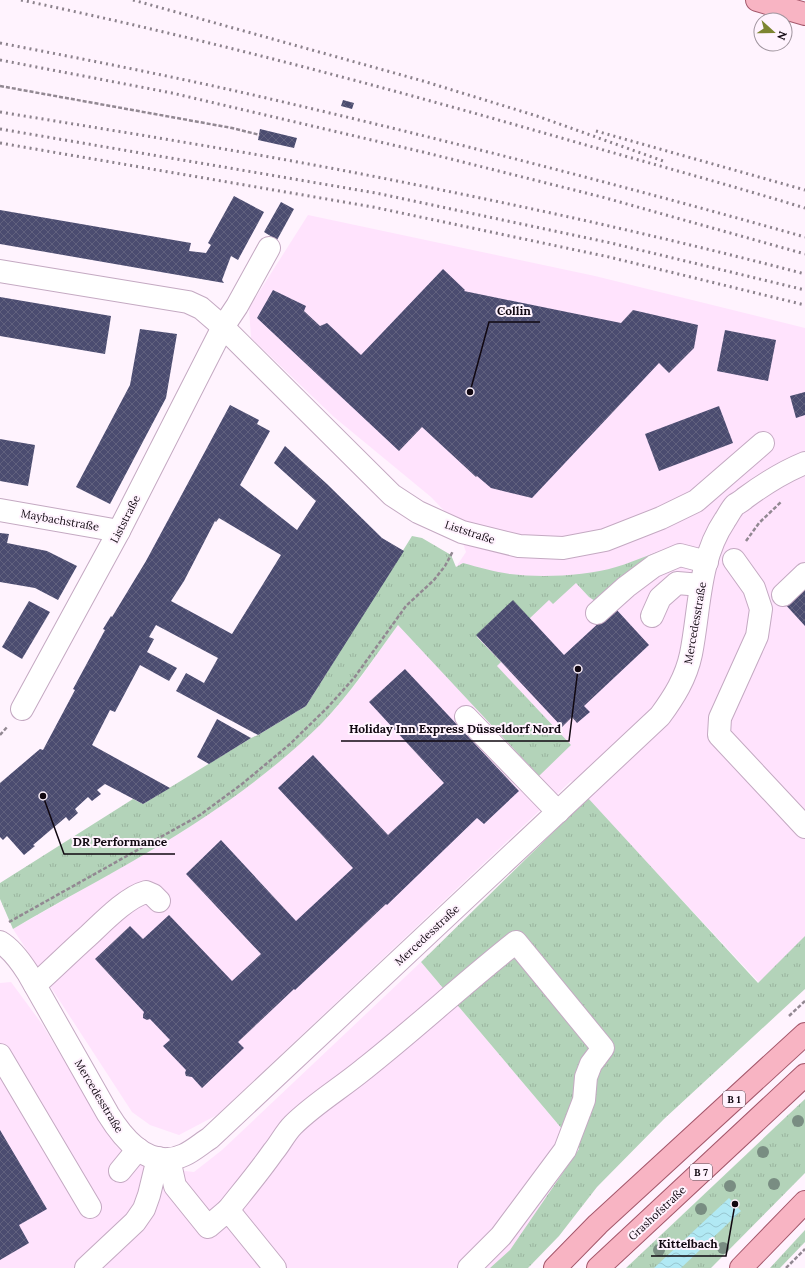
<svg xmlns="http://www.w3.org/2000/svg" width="805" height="1268" font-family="Lora,serif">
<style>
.built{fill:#ffe3fd}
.grass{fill:url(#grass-tufts)}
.water{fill:url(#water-waves)}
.building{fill:url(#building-cross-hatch);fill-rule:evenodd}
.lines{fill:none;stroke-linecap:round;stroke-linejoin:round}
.minor-casing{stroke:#c4a9c2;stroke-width:24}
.major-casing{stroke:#a4576b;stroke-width:24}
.path{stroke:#928892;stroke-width:2.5;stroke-dasharray:4 2;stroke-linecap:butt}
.minor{stroke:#fff;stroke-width:22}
.major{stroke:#f8b4c3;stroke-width:22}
.rail{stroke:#8c828c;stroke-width:3;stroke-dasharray:2 4;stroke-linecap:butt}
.tree{fill:#798d82}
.labels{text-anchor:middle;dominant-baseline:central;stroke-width:4;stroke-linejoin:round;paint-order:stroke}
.shield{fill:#fff3fe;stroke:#584e58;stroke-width:1}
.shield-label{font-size:10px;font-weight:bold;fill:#110811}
.street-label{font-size:11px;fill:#110811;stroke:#fff3fe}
.leader{fill:none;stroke:#110811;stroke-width:1.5}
.callout-dot{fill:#110811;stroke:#fff3fe;stroke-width:1.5}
.callout-label{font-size:12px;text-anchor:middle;font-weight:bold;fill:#110811;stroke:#fff3fe;stroke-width:4;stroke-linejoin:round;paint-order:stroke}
</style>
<defs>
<pattern id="grass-tufts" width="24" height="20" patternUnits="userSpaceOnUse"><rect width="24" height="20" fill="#b3d3b9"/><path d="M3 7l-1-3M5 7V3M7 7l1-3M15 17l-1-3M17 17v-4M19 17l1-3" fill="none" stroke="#99b49e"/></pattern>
<pattern id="water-waves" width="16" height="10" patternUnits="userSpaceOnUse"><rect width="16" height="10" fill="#b1e9f4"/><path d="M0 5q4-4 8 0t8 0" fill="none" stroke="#97c6d0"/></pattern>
<pattern id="building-cross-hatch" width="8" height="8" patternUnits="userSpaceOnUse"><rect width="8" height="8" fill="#4b4c70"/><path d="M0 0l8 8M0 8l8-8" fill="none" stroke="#61617e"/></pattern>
</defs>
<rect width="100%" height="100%" fill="#fff3fe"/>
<!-- built -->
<g class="built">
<path d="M308 215 595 276 805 328V953L767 991 571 781 217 1115 179 1135 150 1125 132 1112 13 929 150 851 185 830 238 794 264 774 300 743 336 708 361 677 398 625 450 576 466 552 456 523 431 497 334 417 251 338 249 308Z"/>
<path d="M421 962 579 1149 510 1250 490 1268H0V983L11 982 42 1024 116 1146 143 1164 167 1169 194 1172 222 1150Z"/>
</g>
<!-- grass -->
<g class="grass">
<path d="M412 536 422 538 451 555 456 567 463 563C478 567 495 572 510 574 541 578 586 576 616 567 638 561 658 549 680 546L595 601 589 597 576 583 553 604 549 600 529 619 513 603 477 637 501 662 497 666 571 745 539 776 398 625C373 659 351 693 322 723 272 773 210 816 150 851 105 878 58 902 13 929L0 899V883L133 799 143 804 251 738 258 735 306 706Z"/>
<path d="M588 798 758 983 805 936V989L664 1119 597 1187 559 1236 528 1268H490L510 1250 579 1149 421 962Z"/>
<path d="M805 1099V1173L711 1268H626Z"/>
<path d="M805 1230V1242L780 1268H770Z"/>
</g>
<!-- water -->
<path class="water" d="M729 1198 741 1211 681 1268H654Z"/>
<!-- building -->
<g class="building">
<path d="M343 100 354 103 352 109 341 106Z"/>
<path d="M260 129 297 138 294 148 258 140Z"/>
<path d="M234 196 264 212 238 260 231 256 222 280 224 283 0 244V210L191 243 189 251 206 253 211 245 208 243Z"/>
<path d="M281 202 294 209 277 240 264 232Z"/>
<path d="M443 269 465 290 464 291 621 323 633 310 698 325 694 348 669 373 659 363 532 498 491 488 477 476 476 477 422 427 399 451 257 318 273 290 306 306 304 311 320 326 327 323 361 355Z"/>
<path d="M0 297 111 316 105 354 0 336Z"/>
<path d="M140 329 177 334 166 398 110 504 76 487 130 385Z"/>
<path d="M725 330 776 340 768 381 717 371Z"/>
<path d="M805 392V415L796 418 790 396Z"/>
<path d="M230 405 259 420 257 424 270 431 240 485 297 530 316 501 274 463 285 446 327 484 382 538 404 551 306 706 258 735 176 691 186 673 204 683 218 658 156 625 149 637 154 639 147 652 177 668 169 681 140 665 115 712 110 710 92 745 170 788 143 804 105 784 97 790 101 794 92 801 88 797 75 809 78 813 69 821 66 817 33 845 35 846 24 855 7 836 3 840 0 837V783L40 749 43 750 75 690 73 689 105 630 103 629 111 616 112 617 146 561ZM219 518 281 555 232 634 171 601 184 581 215 521 216 522Z"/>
<path d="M719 406 733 443 659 471 645 434Z"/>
<path d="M0 439 35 445 28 486 0 481Z"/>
<path d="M0 533 9 534 7 543 47 551 77 566 58 600 35 588 0 582Z"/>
<path d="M805 583V626L784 603Z"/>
<path d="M513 600 564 655 615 608 649 645 584 706 590 712 577 723 572 717 562 727 476 635Z"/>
<path d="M29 601 50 612 22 659 2 647Z"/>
<path d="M405 669 519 791 484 824 477 818 387 905 386 904 295 990 294 989 238 1042 244 1048 202 1088 192 1077 186 1076 185 1073 186 1070 163 1046 170 1040 150 1019 147 1020 143 1018V1015L144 1012 95 959 130 926 143 939 169 915 232 981 261 954 186 874 221 840 296 921 325 894 353 868 278 788 313 755 388 835 444 783 369 702Z"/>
<path d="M217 719 251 738 209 764 197 757Z"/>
<path d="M0 1130 47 1209 19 1225 29 1243 0 1260Z"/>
</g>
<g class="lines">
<defs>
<g id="minor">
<path d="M0 271 188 302 201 308 223 327 392 495 418 512 462 532 519 546 563 548 605 540 661 518 696 501 763 443"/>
<path d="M0 510 119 531"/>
<path d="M734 560 754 588 761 609 757 636 720 718 719 735 805 827"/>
<path d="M783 595 805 574"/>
<path d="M597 613 626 587 654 566 680 555 707 562"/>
<path d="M652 616 660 598 677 583 701 585"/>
<path d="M22 709 119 531 223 327 237 306 269 248"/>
<path d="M466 717 558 812"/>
<path d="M0 942C12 949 21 962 28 973L108 1114C124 1140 150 1171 184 1155 193 1151 202 1143 210 1138L660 716C674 697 686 678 691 654 700 609 698 560 725 520 728 516 731 509 735 505 738 503 742 501 745 498 764 484 783 472 805 463"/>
<path d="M35 985C53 969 70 952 88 936 103 922 127 897 146 892L153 895 159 901"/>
<path d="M0 1055 90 1207"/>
<path d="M169 1159 175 1186 208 1227 228 1210 275 1268"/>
<path d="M120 1171 138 1149"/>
<path d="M228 1210C243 1191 259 1172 273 1152 280 1144 285 1133 293 1125 314 1104 341 1088 364 1069 416 1028 464 983 516 942L603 1048 591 1064 586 1077 584 1100 565 1150 501 1236 469 1268"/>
<path d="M86 1268 135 1222 144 1209 149 1195 158 1158"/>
</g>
<g id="major">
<path d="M757 0 805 14"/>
<path d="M555 1268 598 1224 805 1034"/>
<path d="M598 1268 805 1075"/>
<path d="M741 1268 805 1202"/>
</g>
</defs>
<!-- minor casing -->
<use href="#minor" class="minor-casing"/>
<!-- major casing -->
<use href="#major" class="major-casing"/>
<!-- path -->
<g class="path">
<path d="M0 86 232 128 260 135"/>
<path d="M746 541 759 523 781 502"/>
<path d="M0 735 8 726"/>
<path d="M9 922 200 815 242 784 290 744 328 707 354 678 406 606 434 580 445 566 453 551"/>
<path d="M789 1016 805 1001"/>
<path d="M786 1268 805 1249"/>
</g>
<!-- minor -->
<use href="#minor" class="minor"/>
<!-- major -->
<use href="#major" class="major"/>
<!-- rail -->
<g class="rail">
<path d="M21 0C202 38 381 86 558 137 641 161 723 183 805 208"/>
<path d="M133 0 423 81 537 116 666 162"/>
<path d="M0 43C83 59 166 75 249 94 435 137 621 185 805 237"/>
<path d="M0 60 172 93 427 153 602 197 805 254"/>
<path d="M0 112C128 133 256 153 382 178 524 206 665 237 805 274"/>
<path d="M0 129 376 193 611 243 805 290"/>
<path d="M596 131 805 190"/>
<path d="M0 143 373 207 609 257 805 305"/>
</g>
</g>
<!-- trees -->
<g class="tree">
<circle cx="798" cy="1121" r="6"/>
<circle cx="763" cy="1152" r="6"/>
<circle cx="774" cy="1184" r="6"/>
<circle cx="730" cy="1186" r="6"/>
<circle cx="701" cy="1209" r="6"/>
<circle cx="723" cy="1248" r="6"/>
<circle cx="659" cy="1250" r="6"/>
</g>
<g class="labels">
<!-- shield labels -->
<g class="shield">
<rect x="723" y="1091" width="22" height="16" rx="3"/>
<rect x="690" y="1164" width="22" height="16" rx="3"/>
</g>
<g class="shield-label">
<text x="734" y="1099">B 1</text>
<text x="701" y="1172">B 7</text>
</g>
<!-- street labels -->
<g class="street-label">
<text transform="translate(125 519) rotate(-63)">Liststraße</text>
<text transform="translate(60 520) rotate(10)">Maybachstraße</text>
<text transform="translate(470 532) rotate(18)">Liststraße</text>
<text transform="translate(695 623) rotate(-80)">Mercedesstraße</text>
<text transform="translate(427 935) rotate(-43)">Mercedesstraße</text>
<text transform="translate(99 1096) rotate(59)">Mercedesstraße</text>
<text transform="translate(657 1213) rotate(-43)">Grashofstraße</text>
</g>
</g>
<!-- callouts -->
<path class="leader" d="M470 392L489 322H540M578 669L569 741H341M43 796L64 854H175M735 1204L726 1256H651"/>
<g class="callout-dot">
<circle cx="470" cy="392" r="4"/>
<circle cx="578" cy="669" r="4"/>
<circle cx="43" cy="796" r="4"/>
<circle cx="735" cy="1204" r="4"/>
</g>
<g class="callout-label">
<text x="514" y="315">Collin</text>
<text x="455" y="733">Holiday Inn Express Düsseldorf Nord</text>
<text x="120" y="846">DR Performance</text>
<text x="688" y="1248">Kittelbach</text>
</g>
<!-- north arrow -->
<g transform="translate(773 32) rotate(111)"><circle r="19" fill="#fff3fe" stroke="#a0959f"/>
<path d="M0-3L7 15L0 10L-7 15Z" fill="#7d8531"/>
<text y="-6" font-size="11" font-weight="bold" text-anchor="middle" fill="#110811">N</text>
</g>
</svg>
